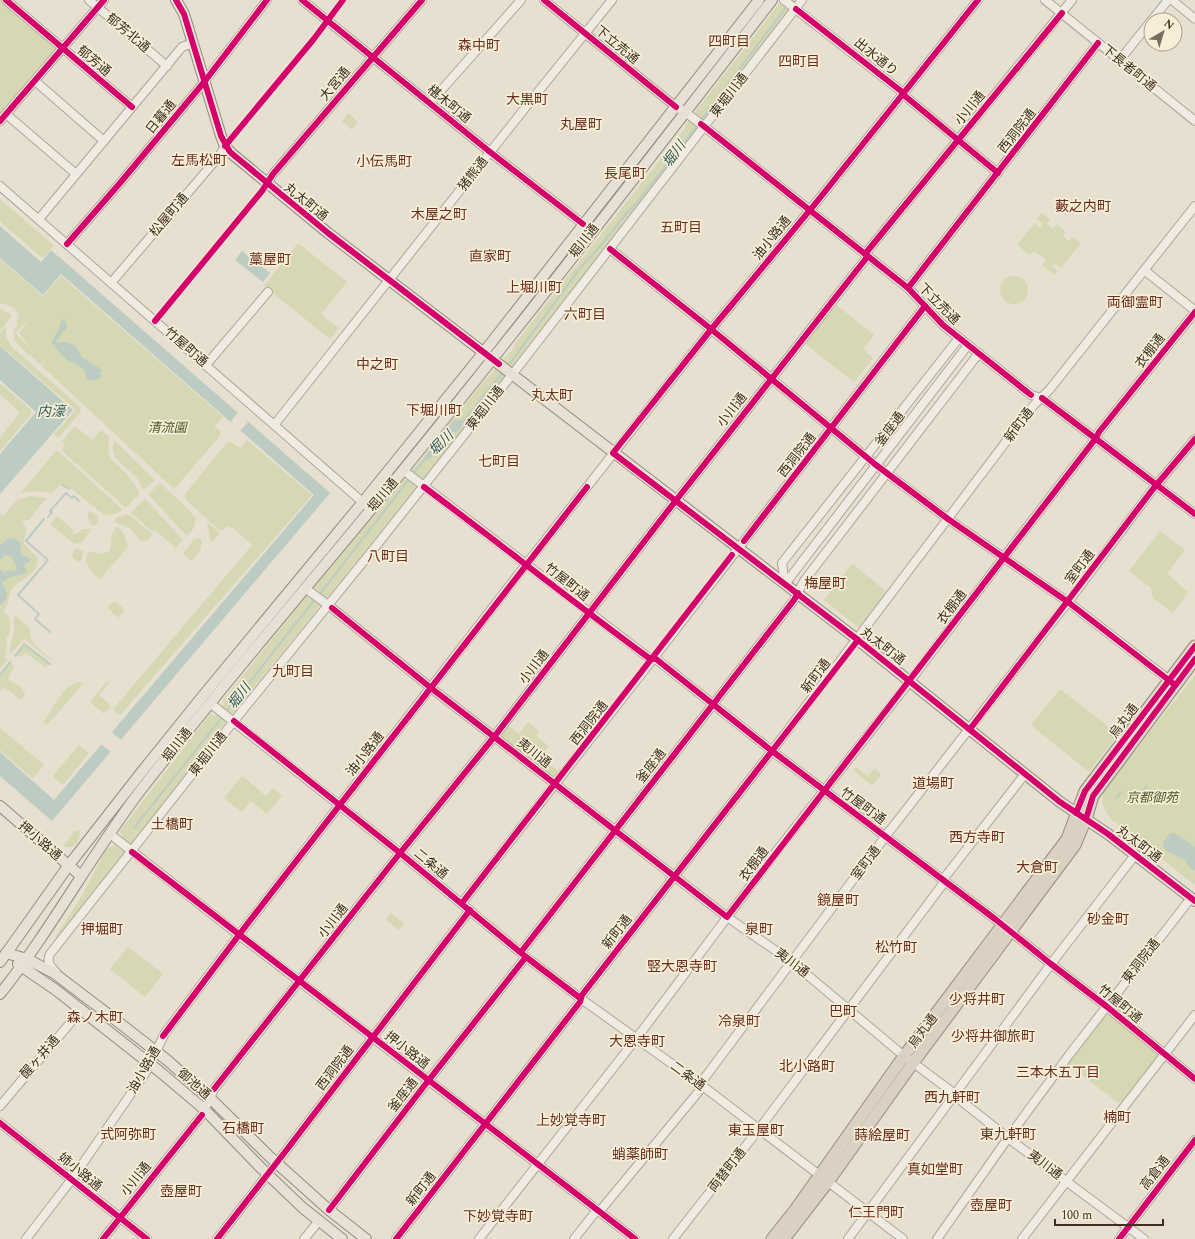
<svg xmlns="http://www.w3.org/2000/svg" width="1195" height="1239" font-family="Spectral,'Noto Sans JP',serif">
<style>
.green{fill:#d6d7b3}
.water{fill:#bcccc2}
.pier{fill:#e7e0d1}
.lines{fill:none;stroke-linecap:round;stroke-linejoin:round}
.stream{stroke:#bcccc2;stroke-width:2}
.minor-casing{stroke:#ada599;stroke-width:10}
.major-casing{stroke:#928b80;stroke-width:12}
.highway-casing{stroke:#928b80;stroke-width:13}
.minor{stroke:#efebe3;stroke-width:8}
.major{stroke:#e6e1d4;stroke-width:10}
.highway{stroke:#dad1c2;stroke-width:11}
.cycleway-casing{stroke:#f7eed8;stroke-width:8}
.cycleway{stroke:#d6006c;stroke-width:6}
.labels{text-anchor:middle;dominant-baseline:central;stroke-width:3.5;stroke-linejoin:round;paint-order:stroke}
.street-label{font-size:13px;fill:#3d2e20;stroke:#f7eed8}
.park-label{font-size:13px;font-style:italic;fill:#4d5a26;stroke:#f7eed8}
.neighbourhood-label{font-size:14px;fill:#6b2e1e;stroke:#f7eed8}
.water-label{font-size:14px;font-style:italic;fill:#2f5d5a;stroke:#f7eed8}
</style>
<rect width="100%" height="100%" fill="#e7e0d1"/>
<!-- green -->
<g class="green">
<path d="M0 0 57 47V51L0 117Z"/>
<path d="M782 0H798L694 133 610 244 525 350 499 386 424 477 420 478 414 485 416 488 229 718 58 939 55 937 83 894 106 849 113 846 123 835 119 832 210 714 215 716 224 704 223 700 307 596 311 598 315 592 314 586 322 576 402 478 405 479 479 387 513 349 517 341 685 128V125Z"/>
<path d="M348 113 358 122 352 130 342 121Z"/>
<path d="M0 199 52 244 53 247 44 257H41L0 221Z"/>
<path d="M1042 213 1050 219 1047 224 1053 229 1057 224 1066 232 1063 236 1069 241 1072 237 1081 243 1061 268 1054 263 1052 266 1058 271 1055 275 1042 265 1046 260 1034 251 1030 255 1017 245 1035 223 1040 228 1043 224 1037 219Z"/>
<path d="M298 243 347 282 321 314 339 328 330 339 264 286Z"/>
<path d="M0 259 43 296 61 276 222 416 223 418 215 425V427L220 431V436L175 488 172 487 42 366 44 363H43L40 365 35 360 36 357V356L35 358 31 357 33 354 32 353 29 356 15 341 13 330 31 350 19 333 29 320 16 332 14 329 18 325 16 322 19 317C17 307 9 305 0 303Z"/>
<circle cx="1014" cy="290" r="14"/>
<path d="M835 304 874 335 863 349 873 358 854 382 804 343Z"/>
<path d="M0 309 9 313 11 317 0 331Z"/>
<path d="M6 326V336L12 347 81 408 80 413 58 438 54 434 76 410 0 345V333Z"/>
<path d="M0 383 31 410V414L0 451V437L19 414 18 411 0 394Z"/>
<path d="M75 426 92 440 101 430 109 436C106 462 113 459 128 476 132 480 136 487 140 493L126 508 61 450 65 445 62 441Z"/>
<path d="M247 440 312 495 121 714 119 715 113 710 114 708 252 545 233 528 227 526 223 530H219L185 499V494L228 441 231 442 240 448Z"/>
<path d="M115 441 154 479 155 480 143 490C141 485 139 480 135 476 127 467 105 455 115 441Z"/>
<path d="M57 450 123 510C116 514 111 516 103 514L73 490 61 484 52 493 33 491 20 493Z"/>
<path d="M160 483 190 511 196 519 194 528 187 536 148 494Z"/>
<path d="M32 496 46 498 47 499 41 504 29 520H25L22 522 26 528 24 544 37 557C41 575 18 578 11 591 8 598 10 604 4 609L5 613 9 615C10 624 12 634 5 639L7 642 5 657 8 659 0 669V514L3 516C14 503 15 499 32 496Z"/>
<path d="M145 499 183 540 176 548 155 530 152 531 131 513Z"/>
<path d="M89 511 97 515 98 520 96 525 92 526C89 521 86 516 89 511Z"/>
<path d="M128 514 152 534 147 541H141L129 527 118 524 115 522V518Z"/>
<path d="M57 516 73 530V534H76L83 529H91C87 536 83 544 74 544L50 524Z"/>
<path d="M207 522 220 533 214 541H211L210 539Z"/>
<path d="M117 527C123 530 127 540 128 547L100 579C92 574 78 557 92 551L99 554 109 552C114 543 108 534 117 527Z"/>
<path d="M1160 531 1185 550 1165 576 1168 574 1188 592 1173 613 1153 598 1151 588 1129 571Z"/>
<path d="M199 538 202 540 200 551 191 561 183 554 193 540Z"/>
<path d="M77 549 83 551 82 559 79 562 74 559 72 556 74 550Z"/>
<path d="M852 564 887 592 859 628 824 600Z"/>
<path d="M115 601 125 610 118 618 108 608 110 604Z"/>
<path d="M16 616 30 629 31 639 38 648 54 662H53L24 639 11 654C8 647 12 642 13 635 15 629 13 623 14 617Z"/>
<path d="M24 644 49 664V665L45 667 42 665 26 653 20 657 16 656Z"/>
<path d="M10 662 14 667 8 679C15 685 24 685 25 695L21 700 5 688H3L0 692V675Z"/>
<path d="M1195 675V885L1112 820C1104 811 1100 802 1104 790Z"/>
<path d="M107 681 109 683 99 695 111 706 104 714 90 702Z"/>
<path d="M79 682 83 684 47 725 43 721C45 719 47 717 49 714 56 703 64 685 79 682Z"/>
<path d="M1060 689 1118 734 1089 772 1031 725Z"/>
<path d="M528 722 539 731 536 736 549 746 540 757 560 772 553 781 497 736 507 724 519 734Z"/>
<path d="M0 728 43 764V766L33 778H32L0 750Z"/>
<path d="M78 746H80L88 752V754L64 784H61L54 778 53 776Z"/>
<path d="M856 767 868 776 875 768 881 775 872 786 853 770Z"/>
<path d="M242 776 266 796 273 788 282 796 267 814 251 801 242 812 224 798Z"/>
<path d="M869 804 880 813 873 821 862 812Z"/>
<path d="M75 831H80C80 840 74 851 63 846Z"/>
<path d="M391 913 404 924 399 930 385 919Z"/>
<path d="M128 947 163 974 145 997 110 969Z"/>
<path d="M1109 1011 1159 1051 1160 1056 1122 1103 1117 1102 1069 1065V1060L1105 1012Z"/>
</g>
<!-- water -->
<g class="water">
<path d="M0 226 41 262 51 250 330 493 52 821 0 776V752L54 800 314 495 61 274 43 295 0 258Z"/>
<path d="M242 251 270 273 263 282 235 260Z"/>
<path d="M62 319 65 320 67 328 61 334 56 342 58 343 66 342 76 346 82 357 102 370V372H99L102 376 99 379 90 381 87 378 84 370 76 364 68 361 52 344V341L58 331Z"/>
<path d="M0 346 73 410 0 494V454L36 412 0 380Z"/>
<path d="M455 419 457 421 462 420 464 422 457 432H453L436 454 427 460 424 458Z"/>
<path d="M8 538 15 539 20 543 21 555 28 557 31 560 23 566 27 570 26 573 11 577 2 582V584C9 591 9 599 0 605V569L4 573 9 570 14 572 17 569 12 557 5 555 0 560V546Z"/>
<path d="M1173 833 1176 834 1195 847V870L1191 869 1185 860 1167 851 1163 846C1163 840 1168 834 1173 833Z"/>
</g>
<!-- pier -->
<g class="pier">
<path d="M238 412 248 422 240 431 230 423Z"/>
<path d="M111 732 121 740 111 752 101 744Z"/>
</g>
<g class="lines">
<!-- stream -->
<g class="stream">
<path d="M700 121 787 6"/>
<path d="M508 366 581 267 597 250 626 214 635 205 698 124"/>
<path d="M463 422 504 371"/>
<path d="M412 475 426 458"/>
<path d="M62 485 69 489"/>
<path d="M48 517 52 512 50 511 66 493 72 498 74 496 79 501"/>
<path d="M44 519 26 541 48 560 18 595 39 614 35 619 50 632"/>
<path d="M319 595 410 478"/>
<path d="M15 656 24 644 50 664"/>
<path d="M0 675 10 662"/>
<path d="M226 712 316 598"/>
<path d="M1130 791 1134 793 1137 798 1146 787"/>
<path d="M1117 797 1121 792"/>
<path d="M134 828 223 716"/>
</g>
<defs>
<g id="minor">
<path d="M6 0 132 107"/>
<path d="M89 0 167 66"/>
<path d="M302 0 490 152 583 224"/>
<path d="M544 0 676 107 685 112 701 124 908 288 943 325 1031 395 1042 398 1195 514"/>
<path d="M784 0 901 91 905 96 998 173"/>
<path d="M1045 0 1195 121"/>
<path d="M1172 0 1195 19"/>
<path d="M1152 20 1168 0"/>
<path d="M1119 61 1151 21"/>
<path d="M35 81 104 141"/>
<path d="M430 103 521 0"/>
<path d="M6 114 76 174"/>
<path d="M0 121 104 0"/>
<path d="M267 184 273 174 422 0"/>
<path d="M0 186 367 506"/>
<path d="M39 219 182 47 193 43"/>
<path d="M67 244 120 183 205 81 267 0"/>
<path d="M610 249 711 329 876 465 948 519 1068 602 1173 683"/>
<path d="M865 254 1072 0"/>
<path d="M1144 270 1193 309 1195 312"/>
<path d="M111 283 220 155 225 146"/>
<path d="M908 288 1098 43"/>
<path d="M206 365 268 292"/>
<path d="M275 424 529 103 612 0"/>
<path d="M403 470 649 658 656 659 772 751 995 919 1051 964 1106 1006 1195 1079"/>
<path d="M785 584 782 563 959 338"/>
<path d="M785 584 968 345"/>
<path d="M305 588 332 608 431 688 727 917 792 962 904 1056 951 1091 954 1095 1008 1138 1144 1239"/>
<path d="M210 703 400 853 526 957 580 998 700 1084 903 1239"/>
<path d="M110 834 239 935 635 1239"/>
<path d="M462 903 653 659 925 306"/>
<path d="M521 952 794 600 804 581 979 353"/>
<path d="M56 972C51 967 46 962 50 954L234 721 372 551 522 362 802 0"/>
<path d="M0 1106 82 1009"/>
<path d="M0 1123 147 1239"/>
<path d="M329 1210 428 1081 526 957"/>
<path d="M599 1212 700 1090V1084L888 833 1068 602 1153 489 1195 439"/>
<path d="M26 1239 72 1179 146 1072 165 1033 239 935 524 567 709 332 815 204 978 0"/>
<path d="M103 1239 202 1115 214 1089 219 1083 400 853 494 737 670 508 868 256"/>
<path d="M217 1239 285 1152 470 910"/>
<path d="M304 1239 319 1221"/>
<path d="M396 1239 580 1002 582 995 772 751 1033 406 1050 389 1195 206"/>
<path d="M479 1239 636 1039 776 852 910 681 1004 557 1096 438 1099 432 1195 312"/>
<path d="M574 1239 597 1210"/>
<path d="M673 1239 759 1129 943 884 945 877 1025 774"/>
<path d="M848 1239 1051 964 1135 855"/>
<path d="M937 1239 1008 1138 1069 1055 1191 898"/>
<path d="M1022 1239 1195 1015"/>
<path d="M1119 1239 1195 1140"/>
</g>
<g id="major">
<path d="M176 0 184 14 221 136 225 146 231 153 328 233 858 640 1060 802 1108 834 1195 901"/>
<path d="M0 806 81 876"/>
<path d="M6 953 27 959 54 973 117 1021 167 1060 210 1098 270 1157 329 1210 366 1239"/>
<path d="M0 962 69 865 140 774 202 697 363 502 484 352 759 0"/>
<path d="M18 964 56 990 159 1071 204 1109 261 1168 303 1208 342 1239"/>
<path d="M0 994C51 930 90 857 140 791 225 681 317 576 405 468 530 314 651 157 772 0"/>
</g>
<g id="highway">
<path d="M772 1239 795 1210 904 1056 1067 839 1085 791 1195 646"/>
<path d="M784 1239 828 1182 913 1063 1075 845 1086 819 1093 796 1195 659"/>
</g>
</defs>
<!-- minor casing -->
<use href="#minor" class="minor-casing"/>
<!-- major casing -->
<use href="#major" class="major-casing"/>
<!-- highway casing -->
<use href="#highway" class="highway-casing"/>
<!-- minor -->
<use href="#minor" class="minor"/>
<!-- major -->
<use href="#major" class="major"/>
<!-- highway -->
<use href="#highway" class="highway"/>
<defs>
<g id="cycleway">
<path d="M6 0 132 107"/>
<path d="M176 0 184 14 221 136 230 152 328 233 499 364"/>
<path d="M302 0 490 152 583 224"/>
<path d="M544 0 676 107"/>
<path d="M978 0 815 204 709 332 613 453 858 640 1060 802 1108 834 1195 901"/>
<path d="M796 9 901 91 905 96 998 173"/>
<path d="M0 121 104 0"/>
<path d="M701 124 908 288 943 325 1031 395"/>
<path d="M225 146 313 40 343 0"/>
<path d="M67 244 120 183 205 81 267 0"/>
<path d="M610 249 711 329 876 465 948 519 1068 602 1175 685"/>
<path d="M865 254 1062 13"/>
<path d="M908 288 1098 43"/>
<path d="M155 321 262 191 273 174 422 0"/>
<path d="M1042 398 1195 514"/>
<path d="M424 487C499 543 573 602 649 658L656 659 772 751 995 919 1051 964 1106 1006 1195 1079"/>
<path d="M744 541 925 306"/>
<path d="M332 608 431 688 727 917 1096 438 1099 432 1195 312"/>
<path d="M234 721 400 853 526 957 580 998"/>
<path d="M970 729 1153 489 1195 439"/>
<path d="M1076 813 1085 791 1195 646"/>
<path d="M1086 819 1093 796 1195 659"/>
<path d="M132 852 635 1239"/>
<path d="M462 903 732 555"/>
<path d="M521 952 794 600 798 593"/>
<path d="M163 1036 248 923 587 487"/>
<path d="M214 1089 400 853 494 737 670 508 868 256"/>
<path d="M0 1123 147 1239"/>
<path d="M329 1210 428 1081 526 957"/>
<path d="M103 1239 202 1115"/>
<path d="M217 1239 285 1152 470 910"/>
<path d="M396 1239 580 1002 582 995 772 751 858 640"/>
<path d="M1119 1239 1195 1140"/>
</g>
</defs>
<!-- cycleway casing -->
<use href="#cycleway" class="cycleway-casing"/>
<!-- cycleway -->
<use href="#cycleway" class="cycleway"/>
</g>
<g class="labels">
<!-- street labels -->
<g class="street-label">
<text transform="translate(128 33) rotate(40)">郁芳北通</text>
<text transform="translate(617 45) rotate(39)">下立売通</text>
<text transform="translate(876 57) rotate(39)">出水通り</text>
<text transform="translate(94 61) rotate(40)">郁芳通</text>
<text transform="translate(1129 68) rotate(39)">下長者町通</text>
<text transform="translate(335 84) rotate(-50)">大宮通</text>
<text transform="translate(729 95) rotate(-52)">東堀川通</text>
<text transform="translate(449 104) rotate(39)">椹木町通</text>
<text transform="translate(970 108) rotate(-51)">小川通</text>
<text transform="translate(161 117) rotate(-51)">日暮通</text>
<text transform="translate(1017 131) rotate(-52)">西洞院通</text>
<text transform="translate(473 174) rotate(-52)">猪熊通</text>
<text transform="translate(306 202) rotate(39)">丸太町通</text>
<text transform="translate(169 215) rotate(-50)">松屋町通</text>
<text transform="translate(772 238) rotate(-51)">油小路通</text>
<text transform="translate(584 241) rotate(-52)">堀川通</text>
<text transform="translate(939 304) rotate(45)">下立売通</text>
<text transform="translate(186 347) rotate(41)">竹屋町通</text>
<text transform="translate(1150 351) rotate(-52)">衣棚通</text>
<text transform="translate(485 408) rotate(-52)">東堀川通</text>
<text transform="translate(732 410) rotate(-52)">小川通</text>
<text transform="translate(1019 425) rotate(-53)">新町通</text>
<text transform="translate(890 429) rotate(-53)">釜座通</text>
<text transform="translate(797 455) rotate(-52)">西洞院通</text>
<text transform="translate(383 495) rotate(-50)">堀川通</text>
<text transform="translate(1080 567) rotate(-53)">室町通</text>
<text transform="translate(567 582) rotate(38)">竹屋町通</text>
<text transform="translate(952 607) rotate(-53)">衣棚通</text>
<text transform="translate(883 646) rotate(38)">丸太町通</text>
<text transform="translate(534 667) rotate(-52)">小川通</text>
<text transform="translate(816 676) rotate(-53)">新町通</text>
<text transform="translate(1124 721) rotate(-53)">烏丸通</text>
<text transform="translate(589 723) rotate(-52)">西洞院通</text>
<text transform="translate(177 745) rotate(-52)">堀川通</text>
<text transform="translate(534 753) rotate(38)">夷川通</text>
<text transform="translate(208 754) rotate(-52)">東堀川通</text>
<text transform="translate(365 754) rotate(-52)">油小路通</text>
<text transform="translate(651 766) rotate(-52)">釜座通</text>
<text transform="translate(863 806) rotate(36)">竹屋町通</text>
<text transform="translate(40 841) rotate(41)">押小路通</text>
<text transform="translate(1139 844) rotate(37)">丸太町通</text>
<text transform="translate(866 863) rotate(-53)">室町通</text>
<text transform="translate(431 864) rotate(39)">二条通</text>
<text transform="translate(754 864) rotate(-53)">衣棚通</text>
<text transform="translate(333 921) rotate(-52)">小川通</text>
<text transform="translate(617 932) rotate(-52)">新町通</text>
<text transform="translate(1141 961) rotate(-52)">東洞院通</text>
<text transform="translate(792 963) rotate(37)">夷川通</text>
<text transform="translate(1120 1004) rotate(39)">竹屋町通</text>
<text transform="translate(923 1031) rotate(-53)">烏丸通</text>
<text transform="translate(407 1050) rotate(38)">押小路通</text>
<text transform="translate(40 1057) rotate(-49)">醒ヶ井通</text>
<text transform="translate(335 1068) rotate(-53)">西洞院通</text>
<text transform="translate(144 1070) rotate(-60)">油小路通</text>
<text transform="translate(688 1076) rotate(36)">二条通</text>
<text transform="translate(194 1084) rotate(41)">御池通</text>
<text transform="translate(403 1095) rotate(-52)">釜座通</text>
<text transform="translate(1045 1165) rotate(37)">夷川通</text>
<text transform="translate(727 1170) rotate(-52)">両替町通</text>
<text transform="translate(80 1172) rotate(39)">姉小路通</text>
<text transform="translate(1155 1173) rotate(-52)">高倉通</text>
<text transform="translate(136 1179) rotate(-51)">小川通</text>
<text transform="translate(421 1189) rotate(-52)">新町通</text>
</g>
<!-- park labels -->
<g class="park-label">
<text x="167" y="428">清流園</text>
<text x="1152" y="798">京都御苑</text>
</g>
<!-- neighbourhood labels -->
<g class="neighbourhood-label">
<text x="729" y="41">四町目</text>
<text x="479" y="45">森中町</text>
<text x="799" y="61">四町目</text>
<text x="527" y="99">大黒町</text>
<text x="581" y="124">丸屋町</text>
<text x="199" y="160">左馬松町</text>
<text x="384" y="161">小伝馬町</text>
<text x="625" y="173">長尾町</text>
<text x="1083" y="206">藪之内町</text>
<text x="439" y="214">木屋之町</text>
<text x="681" y="227">五町目</text>
<text x="490" y="256">直家町</text>
<text x="270" y="259">藁屋町</text>
<text x="534" y="287">上堀川町</text>
<text x="1135" y="302">両御霊町</text>
<text x="585" y="314">六町目</text>
<text x="377" y="364">中之町</text>
<text x="552" y="395">丸太町</text>
<text x="434" y="410">下堀川町</text>
<text x="499" y="461">七町目</text>
<text x="388" y="556">八町目</text>
<text x="825" y="583">梅屋町</text>
<text x="293" y="671">九町目</text>
<text x="933" y="783">道場町</text>
<text x="172" y="824">土橋町</text>
<text x="977" y="837">西方寺町</text>
<text x="1037" y="867">大倉町</text>
<text x="838" y="900">鏡屋町</text>
<text x="1108" y="919">砂金町</text>
<text x="102" y="929">押堀町</text>
<text x="759" y="929">泉町</text>
<text x="896" y="947">松竹町</text>
<text x="682" y="966">竪大恩寺町</text>
<text x="977" y="999">少将井町</text>
<text x="843" y="1011">巴町</text>
<text x="95" y="1017">森ノ木町</text>
<text x="739" y="1021">冷泉町</text>
<text x="993" y="1036">少将井御旅町</text>
<text x="637" y="1041">大恩寺町</text>
<text x="807" y="1066">北小路町</text>
<text x="1058" y="1072">三本木五丁目</text>
<text x="952" y="1097">西九軒町</text>
<text x="1117" y="1117">楠町</text>
<text x="571" y="1120">上妙覚寺町</text>
<text x="243" y="1128">石橋町</text>
<text x="756" y="1130">東玉屋町</text>
<text x="128" y="1134">式阿弥町</text>
<text x="1008" y="1134">東九軒町</text>
<text x="882" y="1135">蒔絵屋町</text>
<text x="640" y="1154">蛸薬師町</text>
<text x="935" y="1169">真如堂町</text>
<text x="181" y="1191">壺屋町</text>
<text x="991" y="1205">壺屋町</text>
<text x="876" y="1212">仁王門町</text>
<text x="498" y="1216">下妙覚寺町</text>
</g>
<!-- water labels -->
<g class="water-label">
<text transform="translate(674 154) rotate(-53)">堀川</text>
<text x="51" y="411">内濠</text>
<text transform="translate(441 443) rotate(-45)">堀川</text>
<text transform="translate(239 696) rotate(-52)">堀川</text>
</g>
</g>
<!-- north arrow -->
<g transform="translate(1163 32) rotate(38)"><circle r="19" fill="#f7eed8" stroke="#ada18e"/>
<path d="M0-3L7 15L0 10L-7 15Z" fill="#786c5e"/>
<text y="-6" font-size="11" font-weight="bold" text-anchor="middle" fill="#3d2e20">N</text>
</g>
<!-- scale -->
<path d="M1055 1219v6h108v-6" fill="none" stroke="#3d2e20" stroke-width="2"/>
<text x="1061" y="1219" font-size="12" fill="#3d2e20" stroke="#f7eed8" stroke-width="3" paint-order="stroke">100 m</text>
</svg>
